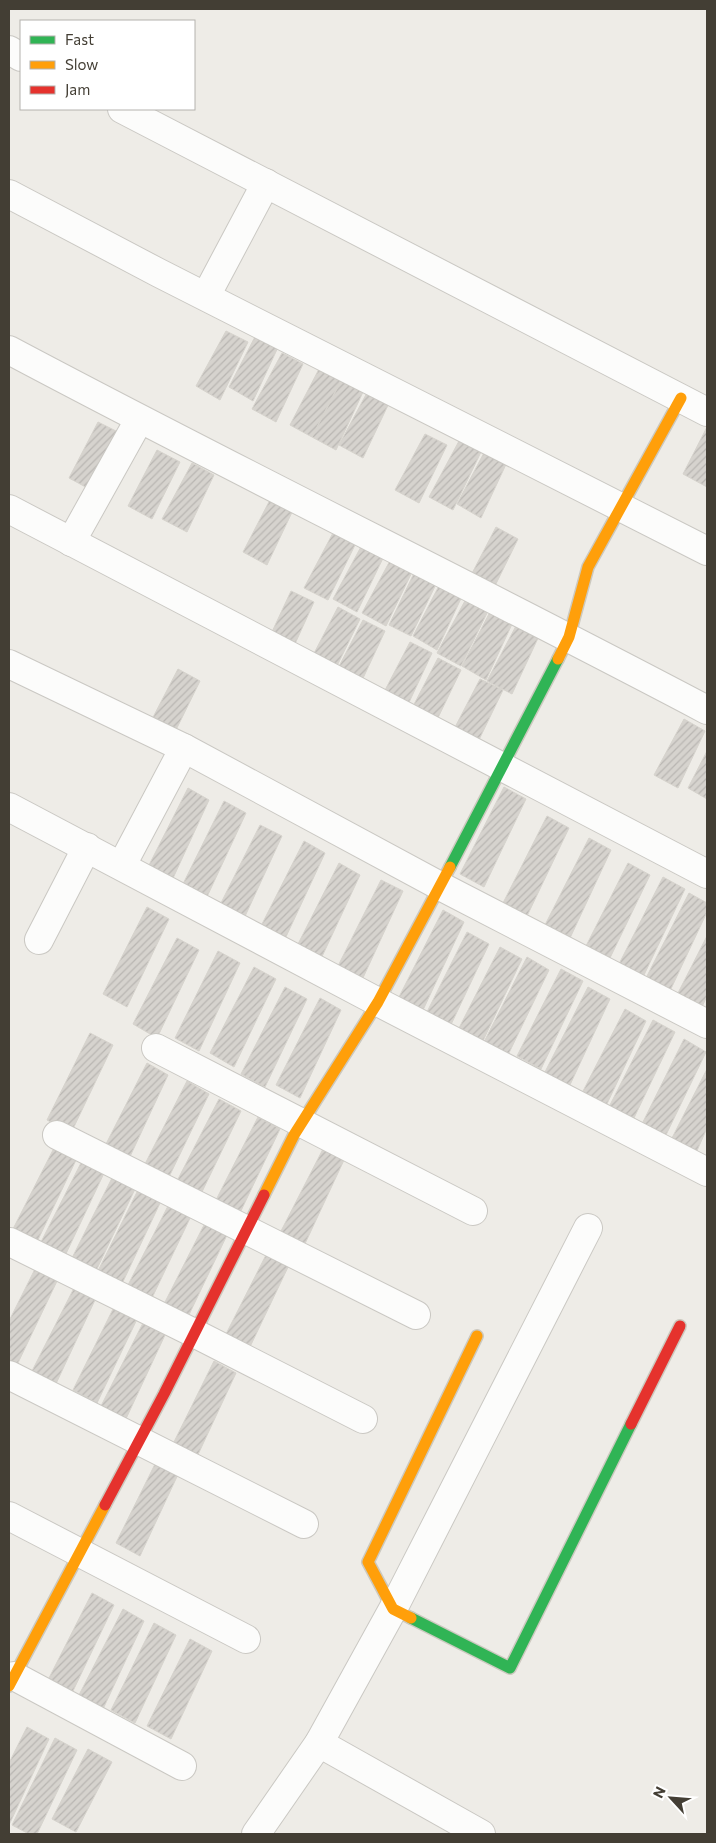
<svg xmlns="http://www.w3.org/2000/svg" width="716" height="1843" font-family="Commissioner,sans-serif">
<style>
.building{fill:url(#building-hatch);stroke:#d6d3cd}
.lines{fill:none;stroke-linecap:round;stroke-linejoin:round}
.street-casing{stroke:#cac8c3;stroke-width:30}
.fast-casing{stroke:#ccc9bf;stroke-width:14}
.slow-casing{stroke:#ccc9bf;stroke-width:14}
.jam-casing{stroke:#ccc9bf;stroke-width:14}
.street{stroke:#fcfcfb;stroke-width:28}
.fast{stroke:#30b455;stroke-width:11}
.slow{stroke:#ff9f0a;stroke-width:11}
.jam{stroke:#e5322d;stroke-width:11}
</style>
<defs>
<pattern id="building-hatch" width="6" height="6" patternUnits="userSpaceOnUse" patternTransform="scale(1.25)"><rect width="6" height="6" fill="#d6d3ce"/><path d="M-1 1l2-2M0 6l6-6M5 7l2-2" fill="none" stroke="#b9b6b2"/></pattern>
</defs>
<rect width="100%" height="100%" fill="#eeece7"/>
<!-- building -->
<g class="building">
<path d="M226 331 248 342 220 400 196 386Z"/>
<path d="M258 331 280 343 253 401 229 387Z"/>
<path d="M282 353 303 364 276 422 252 409Z"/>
<path d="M319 369 341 380 312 437 290 425Z"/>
<path d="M341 381 363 392 336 450 312 437Z"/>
<path d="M369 389 390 401 363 458 339 445Z"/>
<path d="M98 422 120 433 93 491 69 478Z"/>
<path d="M707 427V487L683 474Z"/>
<path d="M425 434 447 445 419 503 395 490Z"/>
<path d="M459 441 481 452 453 510 429 497Z"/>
<path d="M486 449 508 460 481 518 457 504Z"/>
<path d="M157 450 180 462 152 519 128 506Z"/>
<path d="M192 463 214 475 187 532 162 519Z"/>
<path d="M272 496 294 508 267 565 243 552Z"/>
<path d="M496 527 518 539 490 596 467 583Z"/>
<path d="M334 531 356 543 328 600 304 588Z"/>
<path d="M363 543 385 554 357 612 333 599Z"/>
<path d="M392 557 414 568 386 626 362 613Z"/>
<path d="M417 567 439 578 411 636 389 625Z"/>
<path d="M442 580 464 592 437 650 413 636Z"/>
<path d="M291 591 314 602 294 646 271 634Z"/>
<path d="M467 597 489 609 461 666 437 653Z"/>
<path d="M338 607 360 619 332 676 309 663Z"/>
<path d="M491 610 513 622 486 680 462 666Z"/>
<path d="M363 620 385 631 358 689 334 676Z"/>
<path d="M517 624 539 636 512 694 487 681Z"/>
<path d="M410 642 432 653 405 711 381 698Z"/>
<path d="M438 658 461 670 433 728 409 714Z"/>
<path d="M178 669 200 681 172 738 149 725Z"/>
<path d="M480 679 503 690 475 748 451 735Z"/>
<path d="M684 719 705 731 678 788 654 775Z"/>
<path d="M707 751V799L688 788Z"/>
<path d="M504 787 526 799 484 887 460 874Z"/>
<path d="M188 788 209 800 168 889 144 875Z"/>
<path d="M224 801 246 813 205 901 181 888Z"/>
<path d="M547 816 569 828 527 916 503 903Z"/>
<path d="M260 825 282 836 241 925 217 911Z"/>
<path d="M589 838 611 850 570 938 545 925Z"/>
<path d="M304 841 325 853 284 941 260 928Z"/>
<path d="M339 863 360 875 319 963 295 950Z"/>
<path d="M628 863 650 875 608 962 584 950Z"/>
<path d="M663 877 685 889 643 977 619 964Z"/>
<path d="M381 880 403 891 362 980 338 966Z"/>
<path d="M689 893 707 903V912L669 993 645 980Z"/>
<path d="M147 907 169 919 127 1007 103 994Z"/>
<path d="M443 910 464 922 423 1010 399 997Z"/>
<path d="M467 932 489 944 448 1031 424 1018Z"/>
<path d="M707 936V996L701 1009 677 995Z"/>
<path d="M177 938 199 950 157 1038 133 1024Z"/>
<path d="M500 947 522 959 480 1047 456 1034Z"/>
<path d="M218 951 240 963 199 1051 175 1038Z"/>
<path d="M527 957 549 970 507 1057 483 1044Z"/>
<path d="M254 967 276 979 234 1067 210 1053Z"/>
<path d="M561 969 583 981 541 1069 517 1056Z"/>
<path d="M285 987 307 999 265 1087 241 1074Z"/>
<path d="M588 987 610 999 569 1087 544 1074Z"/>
<path d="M320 998 341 1010 300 1098 276 1085Z"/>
<path d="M625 1009 646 1021 605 1108 581 1095Z"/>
<path d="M653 1020 675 1032 633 1120 609 1107Z"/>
<path d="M90 1033 113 1045 71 1133 47 1120Z"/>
<path d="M684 1039 706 1052 664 1139 641 1126Z"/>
<path d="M147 1063 168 1075 127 1163 103 1150Z"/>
<path d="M707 1069V1128L696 1153 671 1140Z"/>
<path d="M187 1081 209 1094 167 1181 143 1168Z"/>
<path d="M219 1099 241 1111 199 1198 175 1185Z"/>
<path d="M258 1117 280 1129 238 1217 214 1204Z"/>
<path d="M55 1146 77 1158 35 1246 11 1233Z"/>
<path d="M323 1149 344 1160 303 1248 279 1235Z"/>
<path d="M83 1159 105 1171 63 1260 39 1246Z"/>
<path d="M114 1174 136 1187 94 1275 70 1262Z"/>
<path d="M139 1188 161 1201 120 1288 96 1275Z"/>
<path d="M170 1202 192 1214 150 1302 126 1289Z"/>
<path d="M206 1221 228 1233 186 1321 162 1308Z"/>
<path d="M268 1251 290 1263 248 1351 224 1338Z"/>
<path d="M36 1267 58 1279 16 1367 9 1363V1321Z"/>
<path d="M74 1288 95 1300 54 1388 30 1375Z"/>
<path d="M116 1303 139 1315 97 1403 73 1390Z"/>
<path d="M143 1323 165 1335 124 1423 99 1410Z"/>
<path d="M214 1361 236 1373 195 1461 171 1448Z"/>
<path d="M159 1456 181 1468 140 1556 116 1543Z"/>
<path d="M92 1593 114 1605 72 1693 48 1680Z"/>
<path d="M123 1609 144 1621 103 1709 79 1695Z"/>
<path d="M154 1623 176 1635 135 1723 111 1710Z"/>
<path d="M190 1639 212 1651 171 1739 147 1726Z"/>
<path d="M27 1727 49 1739 9 1825V1763Z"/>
<path d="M55 1738 77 1750 37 1834H29L12 1825Z"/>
<path d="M88 1749 112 1762 76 1832 52 1819Z"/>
</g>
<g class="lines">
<defs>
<g id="street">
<path d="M9 50 21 57"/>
<path d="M122 109 707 412"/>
<path d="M9 194 159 273 707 551"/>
<path d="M206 296 266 183"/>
<path d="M9 350C240 473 476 588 707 710"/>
<path d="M9 509 707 874"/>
<path d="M71 542 139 420"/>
<path d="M9 664 184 748 440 886 707 1024"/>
<path d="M9 807 378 1002 707 1172"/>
<path d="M122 865 184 748"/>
<path d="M39 940 87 847"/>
<path d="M156 1048 473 1211"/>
<path d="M57 1135 416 1315"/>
<path d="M10 1242 194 1333 363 1419"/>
<path d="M9 1375 304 1524"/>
<path d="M9 1516 246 1639"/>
<path d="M14 1676 182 1766"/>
<path d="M319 1743 481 1834"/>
<path d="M256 1834 319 1743 393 1609 588 1228"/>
</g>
<g id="fast">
<path d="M450 867 558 659"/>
<path d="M411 1618 510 1668 631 1424"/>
</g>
<g id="slow">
<path d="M558 659 569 637 588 567 681 398"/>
<path d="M264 1195 294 1135 378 1002 450 867"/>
<path d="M411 1618 393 1609 368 1562 477 1336"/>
<path d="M9 1686 105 1505"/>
</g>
<g id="jam">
<path d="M631 1424 680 1326"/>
<path d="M105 1505 164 1394 264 1195"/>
</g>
</defs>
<!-- street casing -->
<use href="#street" class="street-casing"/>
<!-- fast casing -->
<use href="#fast" class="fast-casing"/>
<!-- slow casing -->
<use href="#slow" class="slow-casing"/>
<!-- jam casing -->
<use href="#jam" class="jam-casing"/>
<!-- street -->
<use href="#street" class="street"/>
<!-- fast -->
<use href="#fast" class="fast"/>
<!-- slow -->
<use href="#slow" class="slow"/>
<!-- jam -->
<use href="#jam" class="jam"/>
</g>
<!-- border -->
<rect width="716" height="1843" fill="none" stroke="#433e34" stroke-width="20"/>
<!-- legend -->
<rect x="20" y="20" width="175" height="90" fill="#ffffff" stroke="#b4b2ae"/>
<rect x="30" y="36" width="25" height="8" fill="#30b455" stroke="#b4b2ae"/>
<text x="65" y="45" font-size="15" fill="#433e34">Fast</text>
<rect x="30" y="61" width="25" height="8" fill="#ff9f0a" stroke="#b4b2ae"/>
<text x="65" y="70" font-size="15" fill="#433e34">Slow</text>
<rect x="30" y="86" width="25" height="8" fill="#e5322d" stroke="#b4b2ae"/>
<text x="65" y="95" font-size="15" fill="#433e34">Jam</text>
<!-- north arrow -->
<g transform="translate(671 1798) rotate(296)" stroke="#ffffff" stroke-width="4" paint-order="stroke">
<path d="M0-4L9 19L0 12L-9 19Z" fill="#433e34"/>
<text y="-8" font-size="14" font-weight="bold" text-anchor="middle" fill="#433e34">N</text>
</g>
</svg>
